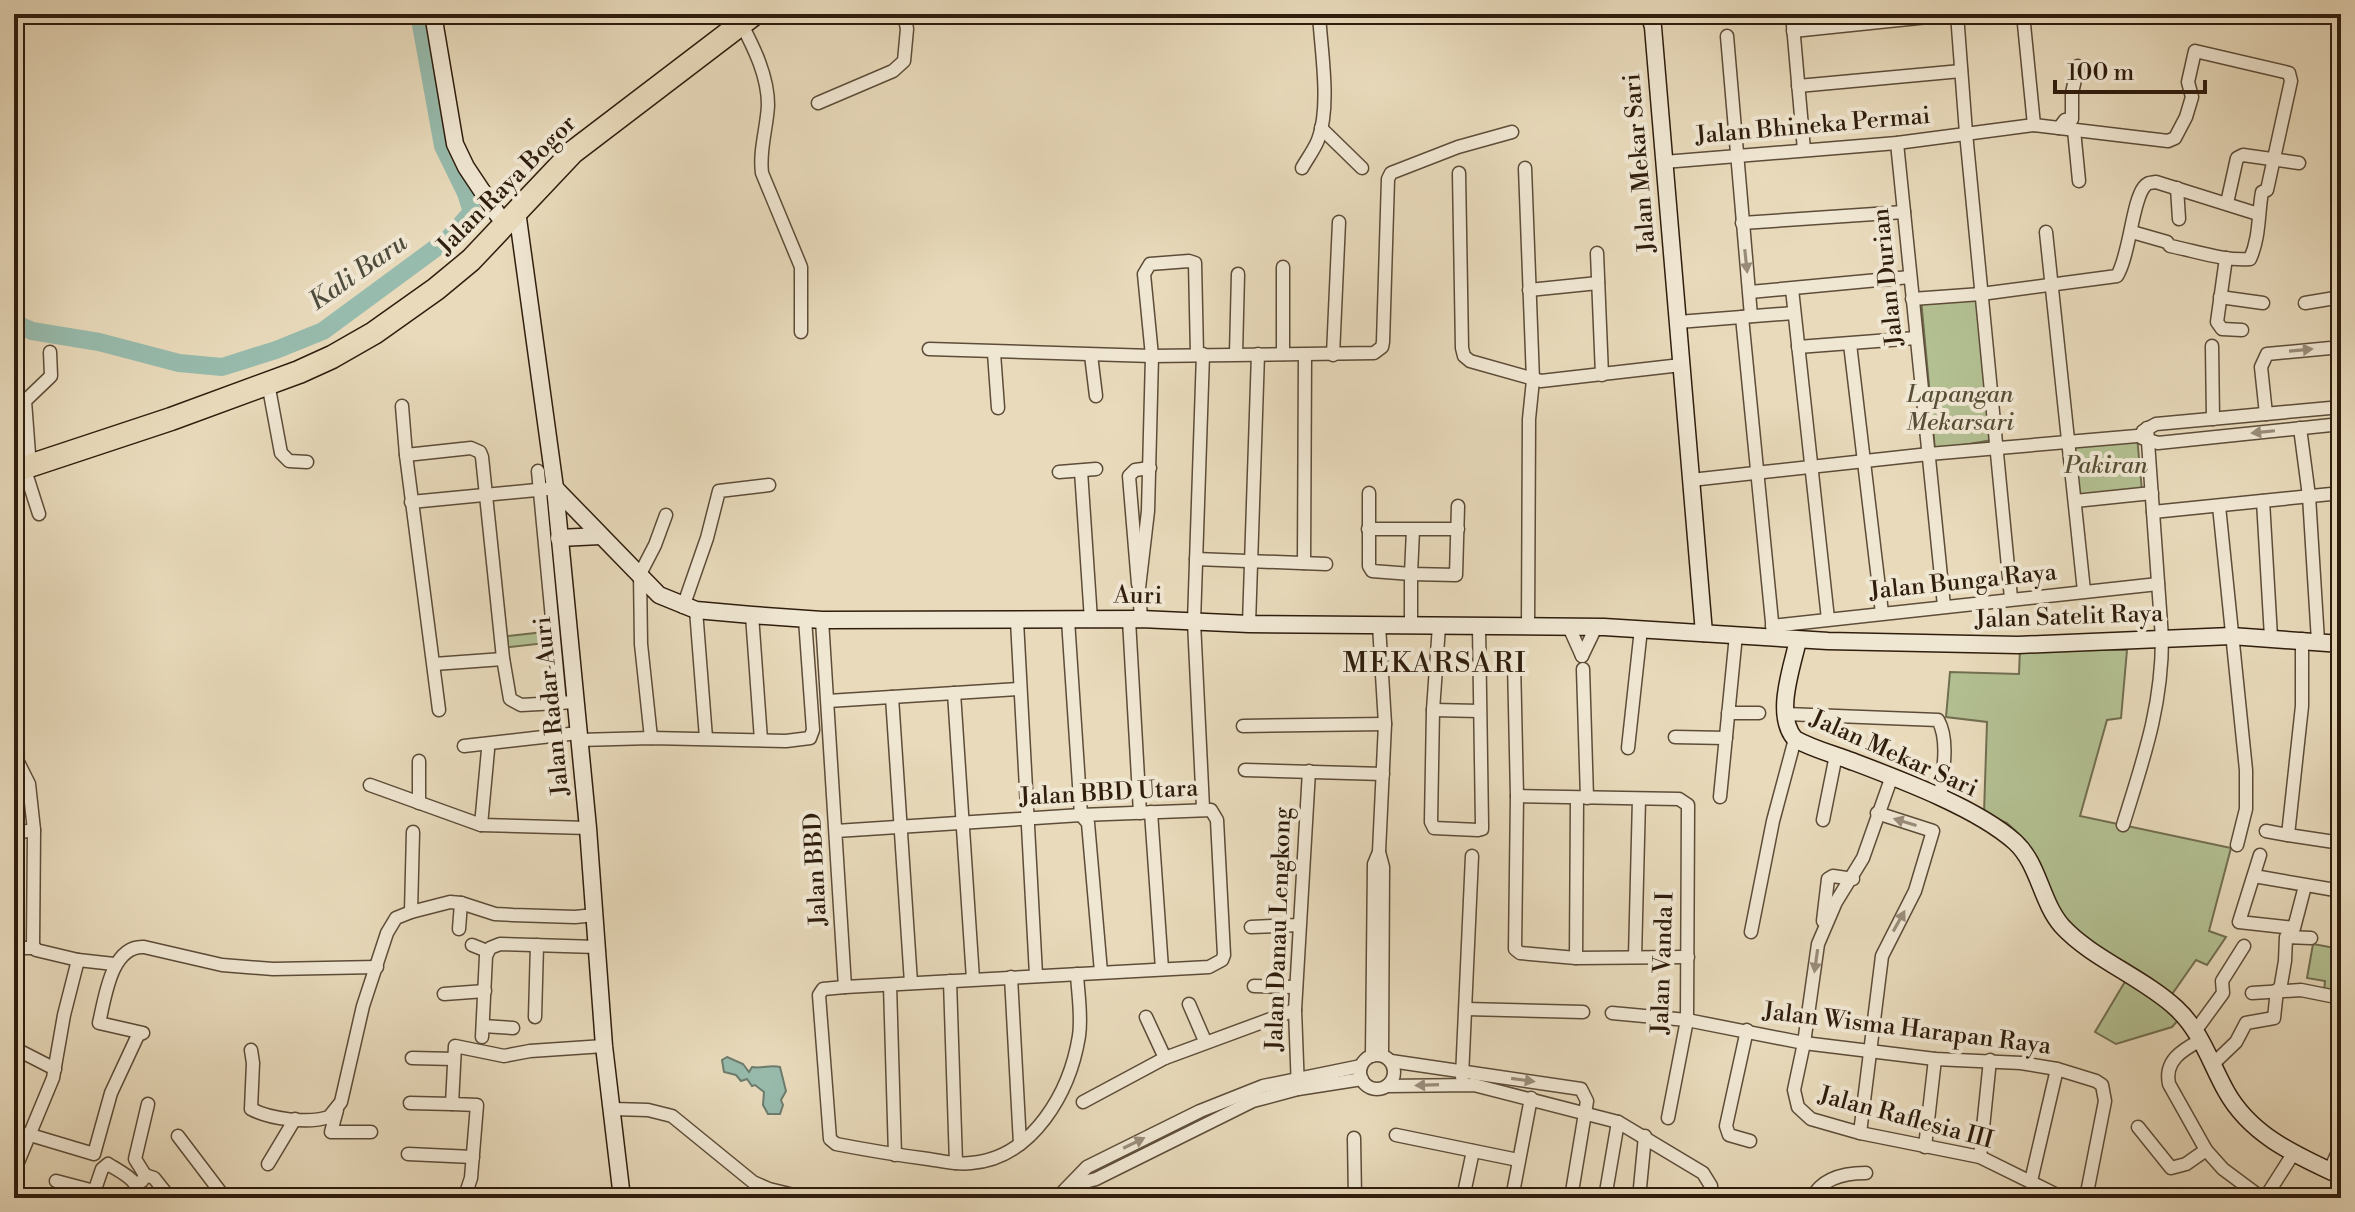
<svg xmlns="http://www.w3.org/2000/svg" width="2355" height="1212" font-family="'Libre Bodoni',serif">
<style>
.green{fill:#b3c092;stroke:#716e50;stroke-width:2}
.water{fill:#97bbad;stroke:#6d7c6d;stroke-width:2}
.lines{fill:none;stroke-linecap:round;stroke-linejoin:round}
.river{stroke:#97bbad;stroke-width:18}
.street-casing{stroke:#5d4c38;stroke-width:15}
.secondary-casing{stroke:#2f1d0d;stroke-width:19}
.highway-casing{stroke:#2f1d0d;stroke-width:25}
.street{stroke:#f0e7d3;stroke-width:12}
.secondary{stroke:#f0e7d3;stroke-width:16}
.highway{stroke:#e8dabb;stroke-width:22}
.oneway{fill:#998c7a}
.labels{text-anchor:middle;dominant-baseline:central;stroke-width:8;stroke-linejoin:round;paint-order:stroke}
.street-label{font-size:24px;fill:#2f1d0d;stroke:#f0e7d3}
.park-label{font-size:24px;font-style:italic;fill:#574e35;stroke:#f0e7d3}
.water-label{font-size:26px;font-style:italic;fill:#4e4c3d;stroke:#f0e7d3}
.quarter-label{font-size:28px;letter-spacing:2px;fill:#2f1d0d;stroke:#f0e7d3}
</style>
<rect width="100%" height="100%" fill="#e8dabb"/>
<filter id="stains"><feTurbulence type="fractalNoise" baseFrequency=".0025" numOctaves="4"/><feColorMatrix values="0 0 0 0 .2 0 0 0 0 .09 0 0 0 0 .02 0 0 0 .5 -.17"/></filter>
<radialGradient id="worn" r=".72"><stop offset=".6" stop-color="#630" stop-opacity="0"/><stop offset="1" stop-color="#630" stop-opacity=".3"/></radialGradient>
<!-- green -->
<g class="green">
<path d="M1921 299 1979 300 1992 440 1935 450Z"/>
<path d="M2137 436 2142 491 2077 496 2069 442Z"/>
<path d="M555 488 576 702 560 703 554 642 501 648 500 637 553 631 540 490Z"/>
<path d="M2020 648 2127 650 2121 718 2107 720 2080 816 2231 848 2209 931 2226 937 2207 965 2196 960 2170 997 2071 928 2055 910 2025 840 2007 823 1984 813 1987 722 1946 717 1950 672 2019 674Z"/>
<path d="M2313 944 2341 949 2340 995 2324 992 2325 981 2307 978Z"/>
<path d="M2126 980 2180 1018 2172 1027 2116 1044 2095 1032Z"/>
</g>
<!-- water -->
<g class="water">
<path d="M727 1057 743 1064 749 1072 752 1067C763 1069 770 1064 780 1067L786 1091 781 1100 783 1105 780 1114H768L763 1105 764 1092 755 1085 752 1086 747 1079 741 1081 736 1075 724 1072 722 1060Z"/>
<path d="M364 1190 396 1192 426 1198H332Z"/>
</g>
<g class="lines">
<!-- river -->
<path class="river" d="M14 323 32 331 99 342 179 363 222 367 276 350 323 331 448 239 472 212 466 193 443 146 419 14"/>
<defs>
<g id="street">
<path d="M1792 14 1804 150"/>
<path d="M1957 14 1966 133 2011 598"/>
<path d="M2023 14 2034 125"/>
<path d="M741 23C754 48 768 76 768 105 767 128 759 150 762 173L801 267V332"/>
<path d="M1793 31 1957 14"/>
<path d="M1727 36 1751 316"/>
<path d="M1798 86 1961 71"/>
<path d="M818 103 893 71 904 61 907 29 904 14"/>
<path d="M1321 128 1362 168"/>
<path d="M2059 128 2065 120 2072 119V93L2078 66"/>
<path d="M2074 130 2079 181"/>
<path d="M1897 143 1944 606"/>
<path d="M1664 162 1897 143 2034 125 2168 141 2175 138 2186 117 2192 97 2188 82 2195 51 2289 73 2291 81 2267 190 2262 192C2258 214 2260 237 2250 259 2223 261 2196 251 2170 246L2167 242 2132 232"/>
<path d="M1302 168C1307 159 1314 150 1318 140 1331 106 1321 51 1319 14"/>
<path d="M1525 168 1533 380 1529 419 1528 627"/>
<path d="M1459 173 1462 348 1464 356 1470 361 1541 381 1681 365"/>
<path d="M2177 188 2179 219"/>
<path d="M2227 203 2237 158 2243 155 2299 163"/>
<path d="M1742 223 1904 212"/>
<path d="M2046 232 2084 591"/>
<path d="M1597 253 1602 375"/>
<path d="M2226 258 2217 322 2222 329 2242 330"/>
<path d="M1792 289 1828 619"/>
<path d="M1529 290 1598 283"/>
<path d="M1750 292 1910 277"/>
<path d="M2220 297 2263 303"/>
<path d="M1912 299 1981 294 2117 276C2130 254 2132 202 2144 187 2148 182 2150 183 2156 182L2258 214"/>
<path d="M2305 303 2341 297"/>
<path d="M1742 317 1773 632"/>
<path d="M1678 322 1794 313"/>
<path d="M1850 344 1882 613"/>
<path d="M2212 346 2213 419"/>
<path d="M1798 347 1916 338"/>
<path d="M929 349 1152 356 1374 353 1382 347 1383 342 1388 179 1391 173 1458 147 1512 132"/>
<path d="M994 353 998 408"/>
<path d="M1236 354 1238 274"/>
<path d="M1283 354V267"/>
<path d="M1091 355 1096 396"/>
<path d="M1333 355 1339 222"/>
<path d="M268 383 281 453 289 461 307 462"/>
<path d="M402 406 406 455 471 448 480 452 482 457 503 658 510 699 521 705 576 702"/>
<path d="M2266 414 2261 367 2267 354 2341 347"/>
<path d="M2300 428 2309 496 2318 641"/>
<path d="M2143 431 2156 424 2341 407"/>
<path d="M2142 438 2158 443 2341 424"/>
<path d="M29 454 25 401 51 376 50 352"/>
<path d="M406 455 439 710"/>
<path d="M24 467 39 514"/>
<path d="M538 471 560 703"/>
<path d="M1081 471 1091 620"/>
<path d="M1059 472 1096 469"/>
<path d="M1691 480 1929 454 2137 436"/>
<path d="M1369 493V566L1372 571 1411 574V625"/>
<path d="M2075 501 2152 493"/>
<path d="M2263 501 2271 637"/>
<path d="M411 502 547 489"/>
<path d="M2219 506 2246 770V809L2237 845"/>
<path d="M2153 512 2341 493"/>
<path d="M1368 529H1458"/>
<path d="M1413 530 1411 574 1456 575 1458 506"/>
<path d="M1196 559 1326 564"/>
<path d="M1304 563 1305 355"/>
<path d="M1138 584 1129 476 1135 470 1150 468"/>
<path d="M683 607 707 538 719 491 769 485"/>
<path d="M696 610 706 738"/>
<path d="M752 615 761 740"/>
<path d="M1141 619 1139 588 1148 511 1152 356 1144 274 1150 264 1189 261 1195 263 1197 354"/>
<path d="M822 620 845 987 1209 967 1222 960 1224 955 1217 820 1211 810 1081 815 836 831"/>
<path d="M1068 620 1081 815 1088 823 1101 972"/>
<path d="M1129 620 1140 813"/>
<path d="M1017 621 1036 975"/>
<path d="M1249 624 1258 354"/>
<path d="M1439 626 1433 710 1431 822 1434 828 1478 830 1482 829V825L1479 627"/>
<path d="M1772 626 2158 584"/>
<path d="M1569 627 1582 656"/>
<path d="M2302 639V706L2288 835 2341 843"/>
<path d="M1582 656 1596 627"/>
<path d="M1514 662 1517 796 1515 949 1520 953 1576 958 1688 957"/>
<path d="M434 664 503 659"/>
<path d="M1583 669 1587 798"/>
<path d="M954 693 973 979"/>
<path d="M892 697 911 983"/>
<path d="M828 701 1019 689"/>
<path d="M1433 710 1479 711"/>
<path d="M1728 713H1759"/>
<path d="M1786 714 1938 720C1950 741 1942 776 1940 799"/>
<path d="M1243 726 1385 724"/>
<path d="M1675 737 1726 738"/>
<path d="M651 738 641 644 640 574 655 545 666 515"/>
<path d="M579 740 651 738 786 741 810 738 813 730 805 619"/>
<path d="M464 746 578 733"/>
<path d="M1628 748 1641 629"/>
<path d="M14 754 29 784 34 830 33 946 36 950 78 960 114 964"/>
<path d="M1245 770 1383 774"/>
<path d="M1892 776 1863 858 1836 902 1818 944 1804 1043 1794 1090 1798 1107 1811 1119 1860 1133 1980 1157 2063 1198"/>
<path d="M370 785 481 825 588 828"/>
<path d="M1517 796 1679 799 1688 805 1687 1020 1668 1118"/>
<path d="M1720 797 1736 635"/>
<path d="M419 803V761"/>
<path d="M1203 808 1194 622 1203 354"/>
<path d="M1151 812 1162 969"/>
<path d="M1823 820 1836 755"/>
<path d="M481 825 488 750"/>
<path d="M2123 825C2143 760 2162 708 2162 638L2147 428"/>
<path d="M2266 831 2288 835"/>
<path d="M14 833 34 830"/>
<path d="M1379 852 1383 867 1382 1055"/>
<path d="M2260 855 2239 922 2294 928 2305 886"/>
<path d="M2254 876 2341 891"/>
<path d="M411 912 413 832"/>
<path d="M1823 921 1828 879 1833 876 1853 879"/>
<path d="M1251 927 1299 925"/>
<path d="M459 929 461 903"/>
<path d="M1751 932 1773 821 1795 739"/>
<path d="M472 945 487 951"/>
<path d="M14 948H35"/>
<path d="M1635 957 1639 799"/>
<path d="M1576 958 1577 798"/>
<path d="M1011 977 1020 1144"/>
<path d="M950 981 956 1163"/>
<path d="M890 985 895 1155"/>
<path d="M1254 986 1296 987"/>
<path d="M845 987 823 989 819 995 830 1139 836 1144C867 1150 897 1155 928 1159 942 1161 957 1165 971 1163 1033 1158 1070 1092 1079 1036 1082 1016 1078 994 1077 974"/>
<path d="M2280 990 2285 961 2286 937 2311 938"/>
<path d="M2252 993 2301 990 2341 998"/>
<path d="M444 994 485 991"/>
<path d="M1189 1004 1205 1041"/>
<path d="M1466 1009 1583 1012"/>
<path d="M1612 1013 1687 1020 1804 1043 1935 1059 2021 1063 2057 1069 2096 1081 2102 1085 2105 1101 2086 1198"/>
<path d="M535 1017 537 945"/>
<path d="M1146 1017 1165 1058"/>
<path d="M483 1026 513 1028"/>
<path d="M1747 1030 1726 1126 1729 1135 1750 1141"/>
<path d="M2196 1030 2223 993 2222 981 2244 946"/>
<path d="M482 1037 486 956 490 948 500 944 597 947"/>
<path d="M2201 1040C2182 1050 2164 1061 2169 1084L2206 1150 2223 1169 2262 1198"/>
<path d="M14 1048 55 1069"/>
<path d="M251 1050 253 1063 251 1109C270 1119 308 1124 329 1117L341 1102 363 1006 387 933 396 918 411 912 450 902 461 903 495 914 513 915 575 917 595 915"/>
<circle cx="1377" cy="1072" r="17"/>
<path d="M1372 1056 1374 864 1379 852 1385 724 1379 625"/>
<path d="M412 1058 454 1059"/>
<path d="M1391 1061 1581 1089 1587 1101 1571 1198"/>
<path d="M2213 1064 2236 1042 2246 1023 2274 1018 2277 990"/>
<path d="M1462 1077 1472 856"/>
<path d="M1387 1086 1474 1085 1618 1122"/>
<path d="M1298 1089 1295 1010 1309 771"/>
<path d="M1083 1102 1165 1058 1295 1010"/>
<path d="M410 1103 452 1104"/>
<path d="M613 1109 648 1110 672 1116 753 1182 769 1189 806 1198"/>
<path d="M337 1110 331 1132H371"/>
<path d="M2138 1127 2171 1168 2186 1164 2206 1150"/>
<path d="M1860 1133 1882 956 1915 891 1933 831 1877 813"/>
<path d="M27 1134 94 1154 111 1093 138 1035 143 1033 99 1023C105 998 111 945 144 947L222 965 273 969 377 967"/>
<path d="M1396 1135 1518 1160"/>
<path d="M178 1136 225 1198"/>
<path d="M1354 1138 1355 1198"/>
<path d="M1925 1147 1935 1059"/>
<path d="M408 1154 473 1157"/>
<path d="M1980 1157 1990 1060"/>
<path d="M268 1164 295 1119"/>
<path d="M2330 1170 2341 1145"/>
<path d="M14 1172 53 1078 64 1015 78 960"/>
<path d="M145 1175 135 1159 148 1104"/>
<path d="M56 1181 94 1191"/>
<path d="M142 1181 145 1175 154 1178 170 1198"/>
<path d="M2031 1181 2057 1069"/>
<path d="M1070 1186 1096 1179 1253 1101 1298 1089 1362 1079"/>
<path d="M466 1193 471 1178 477 1105 452 1104 455 1046 504 1056 530 1051 604 1046"/>
<path d="M92 1198 102 1169 108 1164C122 1173 140 1180 139 1198"/>
<path d="M1057 1198 1087 1167 1200 1111 1263 1086 1361 1066"/>
<path d="M1463 1198 1473 1151"/>
<path d="M1512 1198 1531 1098"/>
<path d="M1605 1198 1618 1122 1703 1173 1711 1186V1198"/>
<path d="M1639 1198 1645 1136"/>
<path d="M1812 1198C1822 1178 1845 1173 1866 1173"/>
<path d="M2265 1198 2293 1154"/>
</g>
<g id="secondary">
<path d="M433 14 455 144 466 167 498 215"/>
<path d="M1649 14 1653 27 1704 633"/>
<path d="M517 211 555 488 588 828 604 1046 622 1198"/>
<path d="M555 488 659 595 696 610 752 615 822 620 1141 619 1249 624 1604 627 1828 641 2018 645 2231 636 2341 644"/>
<path d="M559 538 600 536"/>
<path d="M1798 640C1792 668 1774 715 1795 739 1811 748 1829 753 1846 759 1896 778 1976 807 2015 842 2039 864 2041 902 2062 926 2091 958 2144 978 2176 1008 2201 1031 2210 1062 2226 1091 2251 1136 2296 1155 2341 1176"/>
</g>
<path id="highway" d="M14 471 171 419 299 372 332 357 374 333 436 289 471 260 573 152 754 14"/>
</defs>
<!-- street casing -->
<use href="#street" class="street-casing"/>
<!-- secondary casing -->
<use href="#secondary" class="secondary-casing"/>
<!-- highway casing -->
<use href="#highway" class="highway-casing"/>
<!-- street -->
<use href="#street" class="street"/>
<!-- secondary -->
<use href="#secondary" class="secondary"/>
<!-- highway -->
<use href="#highway" class="highway"/>
</g>
<!-- one-way arrows -->
<defs><path id="oneway-solid" d="M-6-.8H1V-3.2L6.5 0L1 3.2V.8H-6Z" transform="scale(2)"/></defs>
<g class="oneway">
<use href="#oneway-solid" transform="translate(1746 261) rotate(84)"/>
<use href="#oneway-solid" transform="translate(2301 350) rotate(-5)"/>
<use href="#oneway-solid" transform="translate(2263 432) rotate(174)"/>
<use href="#oneway-solid" transform="translate(1905 822) rotate(-163)"/>
<use href="#oneway-solid" transform="translate(1899 921) rotate(-61)"/>
<use href="#oneway-solid" transform="translate(1816 961) rotate(98)"/>
<use href="#oneway-solid" transform="translate(1523 1080) rotate(8)"/>
<use href="#oneway-solid" transform="translate(1427 1085) rotate(178)"/>
<use href="#oneway-solid" transform="translate(1134 1143) rotate(-26)"/>
</g>
<g class="labels">
<!-- street labels -->
<g class="street-label">
<text transform="translate(1813 126) rotate(-5)">Jalan Bhineka Permai</text>
<text transform="translate(1640 163) rotate(-95)">Jalan Mekar Sari</text>
<text transform="translate(507 185) rotate(-45)">Jalan Raya Bogor</text>
<text transform="translate(1888 277) rotate(-96)">Jalan Durian</text>
<text transform="translate(1963 582) rotate(-6)">Jalan Bunga Raya</text>
<text transform="translate(1138 596) rotate(1)">Auri</text>
<text transform="translate(2069 617) rotate(-2)">Jalan Satelit Raya</text>
<text transform="translate(552 706) rotate(-96)">Jalan Radar Auri</text>
<text transform="translate(1894 754) rotate(24)">Jalan Mekar Sari</text>
<text transform="translate(1109 793) rotate(-3)">Jalan BBD Utara</text>
<text transform="translate(816 869) rotate(-93)">Jalan BBD</text>
<text transform="translate(1279 929) rotate(-88)">Jalan Danau Lengkong</text>
<text transform="translate(1663 963) rotate(-88)">Jalan Vanda I</text>
<text transform="translate(1907 1029) rotate(7)">Jalan Wisma Harapan Raya</text>
<text transform="translate(1906 1118) rotate(15)">Jalan Raflesia III</text>
</g>
<!-- park labels -->
<g class="park-label">
<text x="1960" y="395">Lapangan<tspan x="1960" dy="28">Mekarsari</tspan></text>
<text x="2106" y="466">Pakiran</text>
</g>
<!-- water labels -->
<g class="water-label">
<text transform="translate(358 272) rotate(-35)">Kali Baru</text>
</g>
<!-- quarter labels -->
<g class="quarter-label">
<text x="1435" y="663">MEKARSARI</text>
</g>
</g>
<!-- margin -->
<rect width="2355" height="1212" fill="none" stroke="#e8dabb" stroke-width="48"/>
<rect x="16" y="16" width="2323" height="1180" fill="none" stroke="#2f1d0d" stroke-width="4"/>
<rect x="24" y="24" width="2307" height="1164" fill="none" stroke="#2f1d0d" stroke-width="2"/>
<!-- scale -->
<path d="M2055 80v12h150v-12" fill="none" stroke="#2f1d0d" stroke-width="4"/>
<text x="2067" y="80" font-size="24" fill="#2f1d0d" stroke="#f0e7d3" stroke-width="6" paint-order="stroke">100 m</text>
<rect width="100%" height="100%" filter="url(#stains)"/>
<rect width="100%" height="100%" fill="url(#worn)"/>
</svg>
